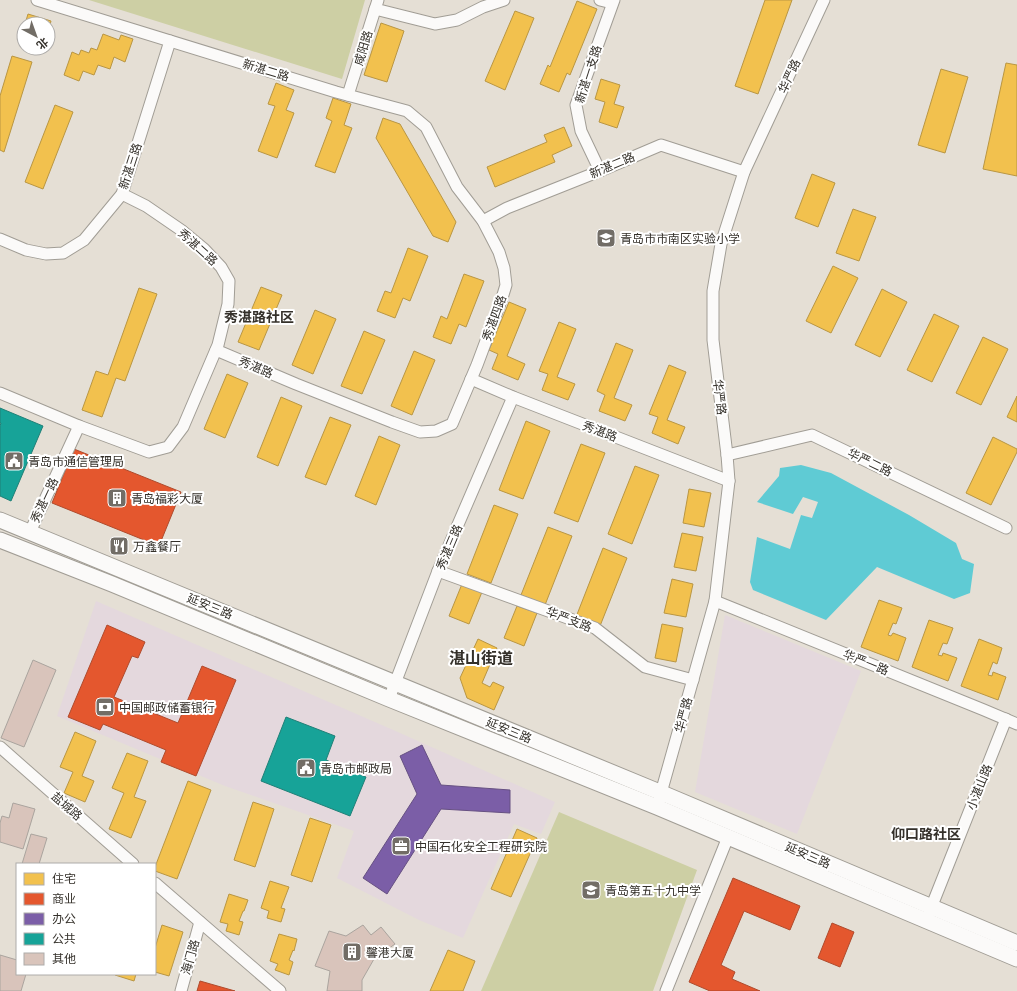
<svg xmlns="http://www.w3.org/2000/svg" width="1017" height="991" font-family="Inter,'Noto Sans SC',sans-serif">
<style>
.commercial{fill:#e4d8dd}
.green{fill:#cdcfa4}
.water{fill:#5fcbd4}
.homes{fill:#f2c14e;stroke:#b99643}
.shops{fill:#e4572e;stroke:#af4b2d}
.offices{fill:#7b5ea7;stroke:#665082}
.public{fill:#17a398;stroke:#208077}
.building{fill:#d9c4bb;stroke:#aaa49e}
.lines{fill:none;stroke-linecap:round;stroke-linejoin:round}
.street-casing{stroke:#a19d95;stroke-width:13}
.secondary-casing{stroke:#a19d95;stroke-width:17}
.street{stroke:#fbfaf9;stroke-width:11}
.secondary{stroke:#fbfaf9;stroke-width:15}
.labels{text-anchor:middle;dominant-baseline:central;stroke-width:4;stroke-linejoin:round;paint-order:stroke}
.street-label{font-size:12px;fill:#34302a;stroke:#fff}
.poi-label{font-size:12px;fill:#34302a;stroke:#fff;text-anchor:start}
.quarter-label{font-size:14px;font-weight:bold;fill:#34302a;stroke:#fff}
.district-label{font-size:16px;font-weight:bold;fill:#34302a;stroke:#fff}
</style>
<rect width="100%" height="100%" fill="#e5dfd5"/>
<!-- commercial -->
<g class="commercial">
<path d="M96 601 391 729 555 802 541 834 514 824 463 938 419 920 337 878 354 831 225 786 57 716Z"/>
<path d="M725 615 861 671 797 834 695 792Z"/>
</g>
<!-- green -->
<g class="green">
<path d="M89 0H365L342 79Z"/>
<path d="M559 812 697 870 653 991H481Z"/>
</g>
<!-- water -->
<path class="water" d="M801 465 831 473 909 515 956 543 962 559 974 564 970 593 954 599 877 567 826 620 753 590 750 582 757 537 790 549 801 515 812 518 818 502 803 497 793 514 757 502 779 476 780 468Z"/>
<!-- homes -->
<g class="homes">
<path d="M765 0H792L758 94 735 86Z"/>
<path d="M577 1 597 9 570 75 567 73 559 92 540 84 548 65 550 67Z"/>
<path d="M515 11 534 18 505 90 485 81Z"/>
<path d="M28 14 51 21 48 32V24H25Z"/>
<path d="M381 23 404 31 387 82 364 75Z"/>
<path d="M103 34 119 40 121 35 133 39 125 62 114 57 110 69 98 65 94 75 83 71 79 81 64 75 72 52 79 55 81 50 89 53 91 48 97 50Z"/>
<path d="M12 56 32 62 4 152 0 150V96Z"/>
<path d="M1006 63 1017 65V176L983 169Z"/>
<path d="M941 69 968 77 945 153 918 145Z"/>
<path d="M601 79 620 85 614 104 624 107 617 128 599 122 605 102 595 99Z"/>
<path d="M276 83 294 90 286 110 294 113 277 158 258 151 275 106 268 104Z"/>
<path d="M333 98 351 104 344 125 352 128 335 173 315 166 332 121 326 118Z"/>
<path d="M55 105 73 112 43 189 25 182Z"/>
<path d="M383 118 400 124 456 222 448 242 433 236 376 138Z"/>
<path d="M564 127 572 146 552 155 555 162 495 187 487 167 547 142 544 135Z"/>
<path d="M812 174 835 183 818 227 795 218Z"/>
<path d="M853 209 876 217 859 261 836 253Z"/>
<path d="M408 248 428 256 410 301 403 298 395 318 377 311 385 291 391 293Z"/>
<path d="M833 266 858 278 831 333 806 321Z"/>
<path d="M464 274 484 281 466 327 459 324 451 344 433 337 441 316 447 319Z"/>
<path d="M261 287 282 295 259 350 238 342Z"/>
<path d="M139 288 157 294 125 381 116 378 102 417 82 410 96 371 108 375Z"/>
<path d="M882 289 907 302 880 357 855 345Z"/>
<path d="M509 302 526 309 507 356 525 364 518 380 492 369 498 354 489 350Z"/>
<path d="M315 310 336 319 313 374 292 365Z"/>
<path d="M934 314 959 326 932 382 907 370Z"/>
<path d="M559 322 576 329 557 377 575 384 568 400 542 390 548 374 539 371Z"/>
<path d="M364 331 385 340 362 394 341 386Z"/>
<path d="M983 337 1008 349 981 405 956 393Z"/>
<path d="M616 343 633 350 614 398 632 405 625 421 599 411 605 395 597 391Z"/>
<path d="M414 351 435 360 412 415 391 406Z"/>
<path d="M669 365 686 372 667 420 685 427 678 444 652 433 658 417 649 414Z"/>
<path d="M227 374 248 383 225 438 204 429Z"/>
<path d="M1017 396V422L1007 417Z"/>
<path d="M281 397 302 406 278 466 257 457Z"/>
<path d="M330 417 351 425 326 485 305 477Z"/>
<path d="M526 421 550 431 523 499 499 490Z"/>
<path d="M379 436 400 445 376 505 355 496Z"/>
<path d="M993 437 1017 449V452L991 505 966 493Z"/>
<path d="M581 444 605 453 578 522 554 513Z"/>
<path d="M635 466 659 475 632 544 608 534Z"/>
<path d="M689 489 711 493 704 527 683 523Z"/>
<path d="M494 505 518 514 491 583 467 574Z"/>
<path d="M548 527 572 536 545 605 521 595Z"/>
<path d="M682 533 703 537 696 571 674 567Z"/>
<path d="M603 548 627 558 600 626 576 617Z"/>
<path d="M672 579 693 584 686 617 664 613Z"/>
<path d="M462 584 482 592 469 624 449 616Z"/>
<path d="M879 600 902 608 896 624 893 623 888 635 891 636 893 633 906 638 898 661 861 647Z"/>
<path d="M517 606 537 613 524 646 504 638Z"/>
<path d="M929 620 953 628 947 644 943 643 938 655 942 656 943 653 957 658 948 681 912 667Z"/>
<path d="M662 624 683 628 676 662 655 658Z"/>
<path d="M478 639 497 648 482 683 490 687 493 682 504 687 494 710 467 698 460 678Z"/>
<path d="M979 639 1002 648 997 664 993 662 988 675 992 676 993 672 1006 677 998 700 961 686Z"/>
<path d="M75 732 96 741 82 776 94 781 85 802 64 793 73 772 60 767Z"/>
<path d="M127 753 148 761 134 797 146 801 131 838 109 829 124 793 112 788Z"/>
<path d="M188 781 211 790 177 879 155 871V867Z"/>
<path d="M253 802 274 809 255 867 234 860Z"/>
<path d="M310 818 331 825 312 882 291 875Z"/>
<path d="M517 829 537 838 511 897 491 889Z"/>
<path d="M270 881 289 887 281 908 285 909 281 922 267 918 269 911 261 908Z"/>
<path d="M229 894 248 900 244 911H243L239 921 243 922 239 935 226 931 228 924 220 922Z"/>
<path d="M162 925 183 932 169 976 155 972V948Z"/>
<path d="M279 934 297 939 294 951 293 950 289 960 293 962 289 975 275 970 278 964 270 961Z"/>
<path d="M448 950 475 961 463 991H430Z"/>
<path d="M116 974H136L134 981 115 975Z"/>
</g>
<!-- shops -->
<g class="shops">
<path d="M74 449 181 492 159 546 52 503Z"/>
<path d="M107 625 145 642 138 658 132 656 114 697 178 723 202 666 236 680 196 776 161 762 166 750 103 724 100 730 68 717Z"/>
<path d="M733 878 800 906 790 930 744 911 721 965 735 972 732 979 760 991H710L689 982Z"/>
<path d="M832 923 854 932 840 967 818 958Z"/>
<path d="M200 981 235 991H197Z"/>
</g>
<!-- offices -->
<path class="offices" d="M422 745 441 785 510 790V813L441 809 387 894 363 878 417 794 400 756Z"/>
<!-- public -->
<g class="public">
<path d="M0 408 43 426 11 501 0 496V426L1 423H0Z"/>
<path d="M286 717 335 736 326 760 366 777 350 816 261 781Z"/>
</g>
<!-- building -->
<g class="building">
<path d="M33 660 56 670 24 747 1 738Z"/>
<path d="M13 803 35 809 23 849 0 842V823L2 816 9 818Z"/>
<path d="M31 834 47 838 39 864H22Z"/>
<path d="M363 925 371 935 381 927 395 944 374 959 362 980V991H327L330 971 315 966 329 931 346 936Z"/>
<path d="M0 955 17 960V974H26L21 991H0Z"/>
</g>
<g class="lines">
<defs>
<g id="street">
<path d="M37 0 336 92 407 111 426 127 457 187 483 221 499 252 504 268 506 285 502 298 477 365 452 424 436 431 420 432 392 422 296 384 216 350"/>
<path d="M600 0 612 3"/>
<path d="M375 9 435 24 457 20 483 7 504 0"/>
<path d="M348 95 378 0"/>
<path d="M600 171 581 131 576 105 614 0"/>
<path d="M483 221 507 208 600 171 661 145 744 172"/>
<path d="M0 239 26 250 46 254 63 253 84 240 122 194 170 41"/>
<path d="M471 379 513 397 729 481"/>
<path d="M0 393 79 426 149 452 168 447 183 427 218 345 228 304 229 281 221 267 204 249 181 230 146 206 122 194"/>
<path d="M727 455 812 435 1006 528"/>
<path d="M30 532 79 426"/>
<path d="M438 571 595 628 645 667 693 680"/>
<path d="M715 601 984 710 1017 724"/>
<path d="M389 699 438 571 513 397"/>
<path d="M0 747 133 864"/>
<path d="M659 800 715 601 729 481 727 455 713 340V291L721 244 744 172 824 0"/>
<path d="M155 883 280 991"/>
<path d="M929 913 1006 719"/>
<path d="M181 991 200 922"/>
<path d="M666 991 728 837"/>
</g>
<g id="secondary">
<path d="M0 520 662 793 1017 943"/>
<path d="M0 540 112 584 389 699 657 807 1017 959"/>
</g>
</defs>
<!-- street casing -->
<use href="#street" class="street-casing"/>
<!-- secondary casing -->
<use href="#secondary" class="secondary-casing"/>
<!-- street -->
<use href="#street" class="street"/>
<!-- secondary -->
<use href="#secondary" class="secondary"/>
</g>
<!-- icons -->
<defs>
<symbol id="school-square" viewBox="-11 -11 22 22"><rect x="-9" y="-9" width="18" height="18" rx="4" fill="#726d66" stroke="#fff"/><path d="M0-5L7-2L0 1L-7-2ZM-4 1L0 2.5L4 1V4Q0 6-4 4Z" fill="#fff"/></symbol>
<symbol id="civic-square" viewBox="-11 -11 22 22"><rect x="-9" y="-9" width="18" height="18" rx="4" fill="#726d66" stroke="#fff"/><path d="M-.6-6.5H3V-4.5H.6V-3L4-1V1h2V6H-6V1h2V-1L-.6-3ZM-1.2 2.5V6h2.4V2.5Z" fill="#fff"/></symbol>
<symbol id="building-square" viewBox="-11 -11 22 22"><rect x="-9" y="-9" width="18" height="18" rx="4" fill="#726d66" stroke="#fff"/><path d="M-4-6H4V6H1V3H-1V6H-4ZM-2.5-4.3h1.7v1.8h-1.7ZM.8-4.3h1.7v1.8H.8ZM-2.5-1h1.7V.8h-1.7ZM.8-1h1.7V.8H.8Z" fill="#fff"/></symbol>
<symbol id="restaurant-square" viewBox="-11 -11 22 22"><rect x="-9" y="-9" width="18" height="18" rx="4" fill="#726d66" stroke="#fff"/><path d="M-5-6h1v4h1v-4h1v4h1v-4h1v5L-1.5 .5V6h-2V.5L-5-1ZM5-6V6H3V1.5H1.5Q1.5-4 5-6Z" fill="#fff"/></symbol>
<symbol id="bank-square" viewBox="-11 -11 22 22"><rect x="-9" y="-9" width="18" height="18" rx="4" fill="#726d66" stroke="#fff"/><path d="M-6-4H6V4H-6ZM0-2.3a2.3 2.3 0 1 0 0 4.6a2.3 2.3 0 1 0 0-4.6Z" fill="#fff"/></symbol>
<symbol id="office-square" viewBox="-11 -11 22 22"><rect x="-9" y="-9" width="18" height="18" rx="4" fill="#726d66" stroke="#fff"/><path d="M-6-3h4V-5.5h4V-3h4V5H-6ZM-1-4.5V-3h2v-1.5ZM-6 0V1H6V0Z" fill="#fff"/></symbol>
</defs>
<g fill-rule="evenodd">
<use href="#school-square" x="595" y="227" width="22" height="22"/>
<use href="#civic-square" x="3" y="450" width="22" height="22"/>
<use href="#building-square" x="106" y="487" width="22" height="22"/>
<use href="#restaurant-square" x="108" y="535" width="22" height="22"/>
<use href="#bank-square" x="94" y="696" width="22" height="22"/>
<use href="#civic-square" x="295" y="757" width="22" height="22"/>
<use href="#office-square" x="390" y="835" width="22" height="22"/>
<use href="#school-square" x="580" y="879" width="22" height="22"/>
<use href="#building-square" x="341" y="941" width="22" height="22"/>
</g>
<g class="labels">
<!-- street labels -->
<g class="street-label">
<text transform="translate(363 48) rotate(-73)">咸阳路</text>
<text transform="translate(266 70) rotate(17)">新湛二路</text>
<text transform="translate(588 74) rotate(-72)">新湛一支路</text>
<text transform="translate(789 76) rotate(-65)">华严路</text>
<text transform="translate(612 165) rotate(-23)">新湛二路</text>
<text transform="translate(130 166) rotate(-72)">新湛三路</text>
<text transform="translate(198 247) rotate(42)">秀湛二路</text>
<text transform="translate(494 318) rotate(-70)">秀湛四路</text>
<text transform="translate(256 367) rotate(23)">秀湛路</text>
<text transform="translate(720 397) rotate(83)">华严路</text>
<text transform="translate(600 431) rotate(21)">秀湛路</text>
<text transform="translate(870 462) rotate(26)">华严二路</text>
<text transform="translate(44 500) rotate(-65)">秀湛一路</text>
<text transform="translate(449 547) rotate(-67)">秀湛三路</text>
<text transform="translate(210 606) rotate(22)">延安三路</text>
<text transform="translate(569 619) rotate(21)">华严支路</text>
<text transform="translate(866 662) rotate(22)">华严一路</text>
<text transform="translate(683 715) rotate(-75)">华严路</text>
<text transform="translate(509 730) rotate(22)">延安三路</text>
<text transform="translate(979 787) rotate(-68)">小湛山路</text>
<text transform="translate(67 806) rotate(41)">盐城路</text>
<text transform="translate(808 855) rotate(23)">延安三路</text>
<text transform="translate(190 957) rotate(-74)">海门路</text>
</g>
<!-- poi labels -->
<g class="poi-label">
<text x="620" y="238">青岛市市南区实验小学</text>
<text x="28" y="461">青岛市通信管理局</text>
<text x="131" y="498">青岛福彩大厦</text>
<text x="133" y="546">万鑫餐厅</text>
<text x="119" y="707">中国邮政储蓄银行</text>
<text x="320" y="768">青岛市邮政局</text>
<text x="415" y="846">中国石化安全工程研究院</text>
<text x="605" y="890">青岛第五十九中学</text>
<text x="366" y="952">馨港大厦</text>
</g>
<!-- quarter labels -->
<g class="quarter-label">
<text x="259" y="316">秀湛路社区</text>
<text x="926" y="833">仰口路社区</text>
</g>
<!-- district labels -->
<g class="district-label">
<text x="481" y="658">湛山街道</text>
</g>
</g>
<!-- legend -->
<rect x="16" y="863" width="140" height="112" fill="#ffffff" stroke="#aeacaa"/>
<rect x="24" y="873" width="20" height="12" fill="#f2c14e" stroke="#aeacaa"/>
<text x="52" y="883" font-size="12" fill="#34302a">住宅</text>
<rect x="24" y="893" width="20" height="12" fill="#e4572e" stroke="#aeacaa"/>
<text x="52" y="903" font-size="12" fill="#34302a">商业</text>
<rect x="24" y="913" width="20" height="12" fill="#7b5ea7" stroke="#aeacaa"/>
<text x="52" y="923" font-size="12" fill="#34302a">办公</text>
<rect x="24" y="933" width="20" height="12" fill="#17a398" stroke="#aeacaa"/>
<text x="52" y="943" font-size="12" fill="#34302a">公共</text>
<rect x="24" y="953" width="20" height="12" fill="#d9c4bb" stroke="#aeacaa"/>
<text x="52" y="963" font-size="12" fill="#34302a">其他</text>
<!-- north arrow -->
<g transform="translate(36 36) rotate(139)"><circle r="19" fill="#ffffff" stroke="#aeacaa"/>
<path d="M0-3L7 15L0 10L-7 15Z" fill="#726d66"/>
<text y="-6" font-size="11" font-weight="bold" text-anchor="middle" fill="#34302a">北</text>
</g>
</svg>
